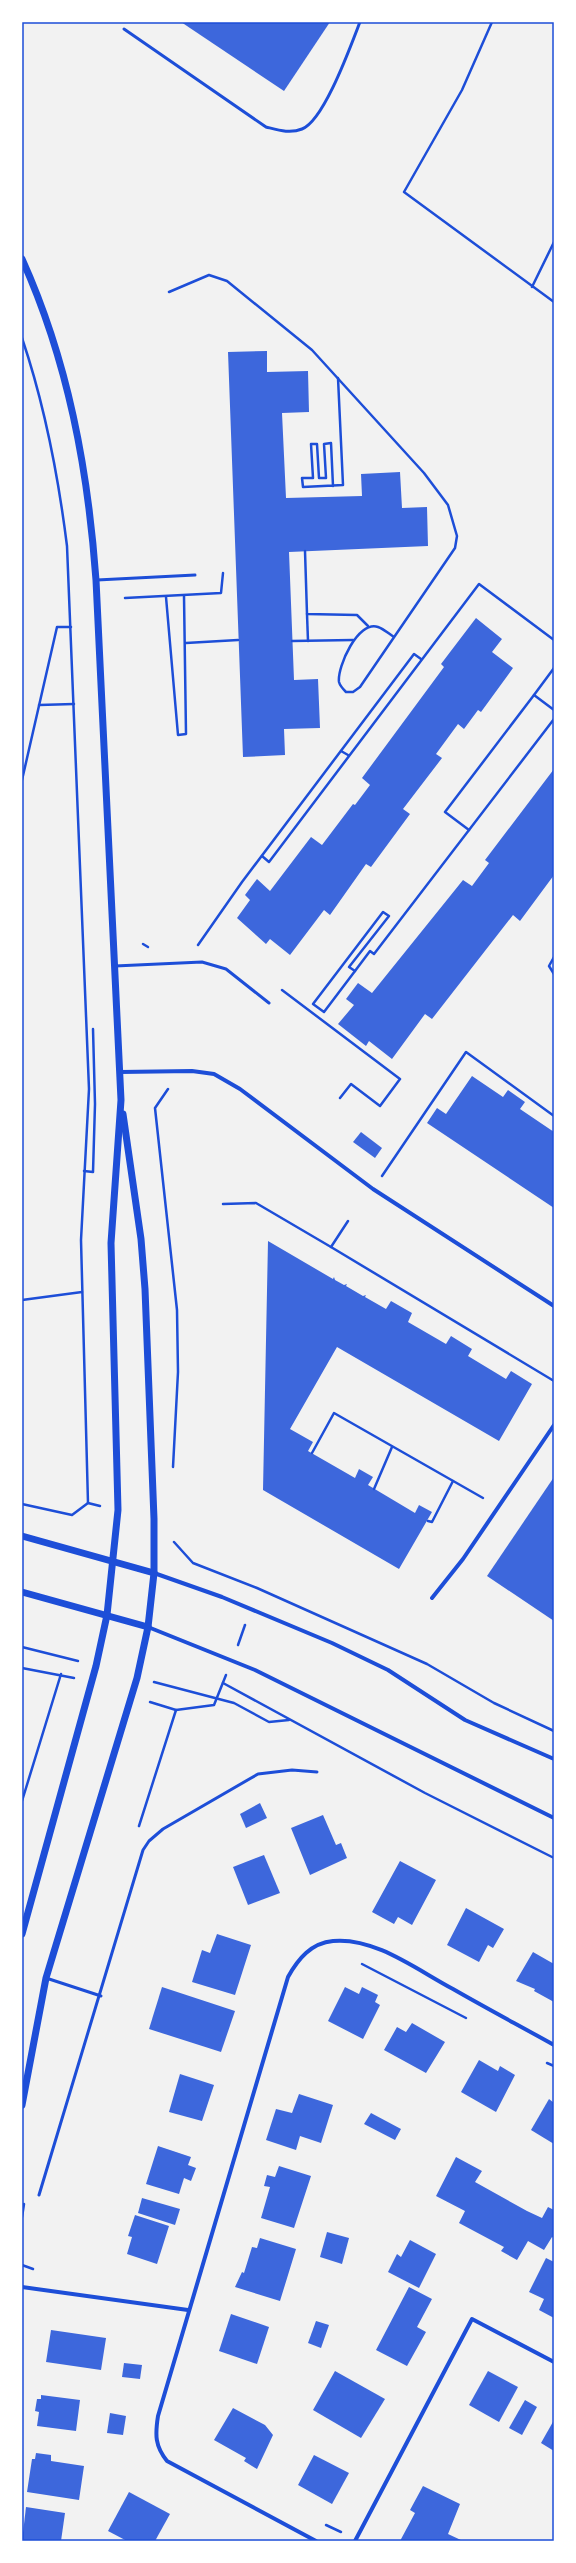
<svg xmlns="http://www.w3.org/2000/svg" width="576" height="2563" font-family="Inter,sans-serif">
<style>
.building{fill:#3d67dc}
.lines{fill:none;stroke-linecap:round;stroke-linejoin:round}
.path{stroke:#1d4ed8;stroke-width:2.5}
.service{stroke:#1d4ed8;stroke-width:3}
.minor{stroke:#1d4ed8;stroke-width:4}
.tertiary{stroke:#1d4ed8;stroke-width:7}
.neatline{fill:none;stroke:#1d4ed8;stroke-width:1.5}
</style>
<rect width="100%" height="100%" fill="#f2f2f2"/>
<!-- building -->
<g class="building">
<path d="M181 22H330L284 91Z"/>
<path d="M267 351V372L308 371 309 412 282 413 286 498 362 496 361 474 400 472 402 508 427 507 428 546 289 552 294 680 318 679 320 728 284 729 285 755 243 757 228 352Z"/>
<path d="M476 618 502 639 492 652 513 668 481 712 478 710 464 729 458 724 436 754 442 758 403 809 410 814 371 867 366 864 330 915 324 910 290 955 270 939 266 944 237 918 250 900 245 895 257 879 270 891 311 837 322 845 353 804 355 805 370 785 362 778 444 667 441 664Z"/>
<path d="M554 769V875L520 921 513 915 432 1019 425 1014 392 1059 369 1041 366 1046 338 1024 354 1005 346 999 358 983 372 993 463 880 472 886 489 863 485 860Z"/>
<path d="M472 1076 503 1097 508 1090 525 1102 520 1109 554 1132V1208L427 1123 437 1108 446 1114Z"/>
<path d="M361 1132 382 1148 375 1158 353 1142Z"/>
<path d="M268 1241 333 1279 334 1277 335 1280 344 1285 347 1284 346 1286 363 1296 366 1295 365 1297 386 1309 391 1301 412 1313 408 1322 446 1344 451 1336 472 1349 468 1356 506 1379 511 1371 532 1384 499 1441 337 1347 290 1429 313 1442 308 1451 355 1478 359 1469 373 1477 368 1485 415 1513 419 1505 432 1512 399 1569 263 1490Z"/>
<path d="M554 1477V1621L487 1576Z"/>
<path d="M260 1803 267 1818 246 1828 240 1814Z"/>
<path d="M323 1815 336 1845 341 1843 347 1858 310 1875 291 1828Z"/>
<path d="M264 1855 280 1893 248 1905 233 1867Z"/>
<path d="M400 1861 436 1880 412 1925 398 1917 394 1924 372 1912Z"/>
<path d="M466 1908 504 1929 493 1948 488 1945 479 1962 447 1945Z"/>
<path d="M217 1934 251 1945 235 1995 192 1982 202 1950 210 1953Z"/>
<path d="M533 1952 554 1964V2002L534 1991 535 1989 516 1981Z"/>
<path d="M162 1987 235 2011 221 2052 149 2029Z"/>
<path d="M345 1987 359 1994 362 1987 378 1995 375 2002 380 2005 363 2039 328 2021Z"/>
<path d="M412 2023 445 2042 426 2073 384 2050 397 2027 406 2032Z"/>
<path d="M479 2060 498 2071 500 2066 515 2075 496 2112 461 2092Z"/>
<path d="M180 2074 214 2085 202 2121 169 2112Z"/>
<path d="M299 2094 333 2105 321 2143 300 2136 296 2150 266 2140 276 2109 292 2113Z"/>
<path d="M549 2099 554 2103V2144L531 2130Z"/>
<path d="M371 2113 401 2129 395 2140 364 2124Z"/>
<path d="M158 2146 191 2157 188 2165 196 2168 191 2181 184 2178 179 2194 146 2184Z"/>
<path d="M456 2157 482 2171 475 2182 527 2211 542 2218 548 2207 554 2210V2238L552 2237 544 2250 528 2241 517 2260 501 2251 504 2247 459 2223 465 2211 436 2196Z"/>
<path d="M279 2166 311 2176 294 2228 261 2218 270 2187 264 2186 267 2175 275 2177Z"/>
<path d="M142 2198 180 2209 175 2225 138 2213Z"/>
<path d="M135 2215 169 2226 157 2264 127 2254 132 2237 128 2236Z"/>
<path d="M327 2232 349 2238 342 2264 320 2257Z"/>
<path d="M260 2238 296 2249 280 2301 235 2287 242 2272 244 2273 252 2247 257 2248Z"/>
<path d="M410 2240 436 2254 419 2288 388 2272 397 2254 401 2257Z"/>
<path d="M546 2258 554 2262V2318L539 2310 544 2299 529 2292Z"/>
<path d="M409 2287 432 2299 417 2327 426 2332 407 2366 376 2350Z"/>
<path d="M231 2314 269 2327 257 2364 219 2351Z"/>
<path d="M316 2321 329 2325 321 2348 308 2343Z"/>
<path d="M51 2330 106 2338 101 2370 46 2362Z"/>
<path d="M124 2363 142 2365 140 2379 122 2377Z"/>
<path d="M335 2371 385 2399 361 2438 313 2410Z"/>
<path d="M488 2371 518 2387 499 2422 469 2405Z"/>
<path d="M41 2395 80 2400 76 2431 37 2426 39 2412 35 2411 37 2399H41Z"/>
<path d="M525 2400 537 2407 522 2435 509 2428Z"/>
<path d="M233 2408 265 2425 273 2435 257 2469 244 2461 246 2458 214 2440Z"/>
<path d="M110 2413 126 2416 123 2435 107 2433Z"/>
<path d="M554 2420V2451L541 2443Z"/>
<path d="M36 2453 51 2455V2461L84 2466 79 2500 27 2492 32 2459H35Z"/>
<path d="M314 2455 349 2473 332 2504 298 2485Z"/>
<path d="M423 2486 460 2504 448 2534 463 2541H400L415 2513 410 2510Z"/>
<path d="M129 2492 170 2514 155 2541H127L108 2531Z"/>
<path d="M26 2507 65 2513 61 2541H22Z"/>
</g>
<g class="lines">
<!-- path -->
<g class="path">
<path d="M492 22 462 90 404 192 554 302"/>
<path d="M532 287 554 242"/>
<path d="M169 292 209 275 227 281 312 350 424 473 448 505 457 536 455 548 360 687 353 692H346C343 689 340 686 339 682 337 667 358 620 378 627 384 629 389 634 394 637"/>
<path d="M22 338C45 406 58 474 67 546L89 1089 81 1240 88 1503"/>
<path d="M333 486 331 443 324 444 326 478H319L317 444H311L313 478H302L303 487 343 485 338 378"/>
<path d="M305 551 307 614 357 615 368 626"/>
<path d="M166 597 178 735 186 734 184 596"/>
<path d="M125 598 221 593 223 573"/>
<path d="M307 614 308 641"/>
<path d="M292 641 353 640"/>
<path d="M186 643 238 640"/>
<path d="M534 695 554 668"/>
<path d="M39 705 74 704"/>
<path d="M341 751 348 755"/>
<path d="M22 780 57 627H71"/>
<path d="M469 830 445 812 534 695 554 710"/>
<path d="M262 856 269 862 479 584 554 640"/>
<path d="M383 912 389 916 349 967 355 971 324 1012 313 1004Z"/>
<path d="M143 944 148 947"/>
<path d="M198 945 242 882 414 654 421 659"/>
<path d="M554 957 549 966 554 974"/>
<path d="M355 971 370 951 374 954 554 719"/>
<path d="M282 990 400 1079 380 1106 351 1084 340 1098"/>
<path d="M168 1089 155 1108 177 1310 178 1372 173 1467"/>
<path d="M84 1171 93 1172 95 1104 93 1029"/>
<path d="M382 1176 466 1052 554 1116"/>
<path d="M223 1204 256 1203 331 1247"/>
<path d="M348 1221 331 1247 554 1381"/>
<path d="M22 1300 82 1292"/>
<path d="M312 1453 334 1413 483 1498"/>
<path d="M374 1489 392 1447"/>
<path d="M22 1504 72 1515 88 1503 100 1506"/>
<path d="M428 1521 432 1522 453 1481"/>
<path d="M174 1542 193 1563 257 1588 427 1664 494 1703 554 1731"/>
<path d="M238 1645 245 1625"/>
<path d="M22 1647 78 1661"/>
<path d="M22 1668 74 1678"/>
<path d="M154 1682 234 1703 269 1722 289 1720"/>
<path d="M223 1683 425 1793 554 1858"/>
<path d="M150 1702 176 1710 214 1705 226 1675"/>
<path d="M22 1801 61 1674"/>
<path d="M139 1826 176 1710"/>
<path d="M362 1964 466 2018"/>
<path d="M547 2063 554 2066"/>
<path d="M22 2217 24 2204"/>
<path d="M22 2265 33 2269"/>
<path d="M326 2525 341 2532"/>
</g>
<!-- service -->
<g class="service">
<path d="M124 29 266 127C278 130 290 134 302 129 324 121 351 45 360 22"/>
<path d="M97 580 195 575"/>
<path d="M115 966 202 962 226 969 269 1003"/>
<path d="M46 1978 101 1996"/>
<path d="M39 2195 143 1850 149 1841 163 1829 258 1774 292 1770 317 1772"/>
</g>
<!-- minor -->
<g class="minor">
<path d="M120 1072 192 1071 214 1074 240 1089 373 1189 554 1306"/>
<path d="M154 1573 222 1597 332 1643 388 1670 465 1720 554 1759"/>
<path d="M432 1598 463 1559 554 1425"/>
<path d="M148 1627 255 1670 554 1818"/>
<path d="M22 2287 188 2310"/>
<path d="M316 2541 167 2461C155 2446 155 2435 158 2416L288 1977C298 1959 311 1943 333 1941 375 1937 417 1970 453 1989 486 2008 520 2026 554 2045"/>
<path d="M355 2541 472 2319 554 2362"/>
</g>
<!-- tertiary -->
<g class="tertiary">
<path d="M22 259C68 361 88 469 96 580L121 1100 111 1243 118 1510 107 1615 96 1666 22 1934"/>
<path d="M22 1536 154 1573"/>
<path d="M22 1592 148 1627"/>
<path d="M22 2105 46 1978 137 1678 148 1627 154 1573V1519L145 1289 141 1239 123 1114"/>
</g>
</g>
<!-- border -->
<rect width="576" height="2563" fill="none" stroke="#ffffff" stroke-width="46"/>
<rect x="23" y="23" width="530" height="2517" class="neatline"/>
</svg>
